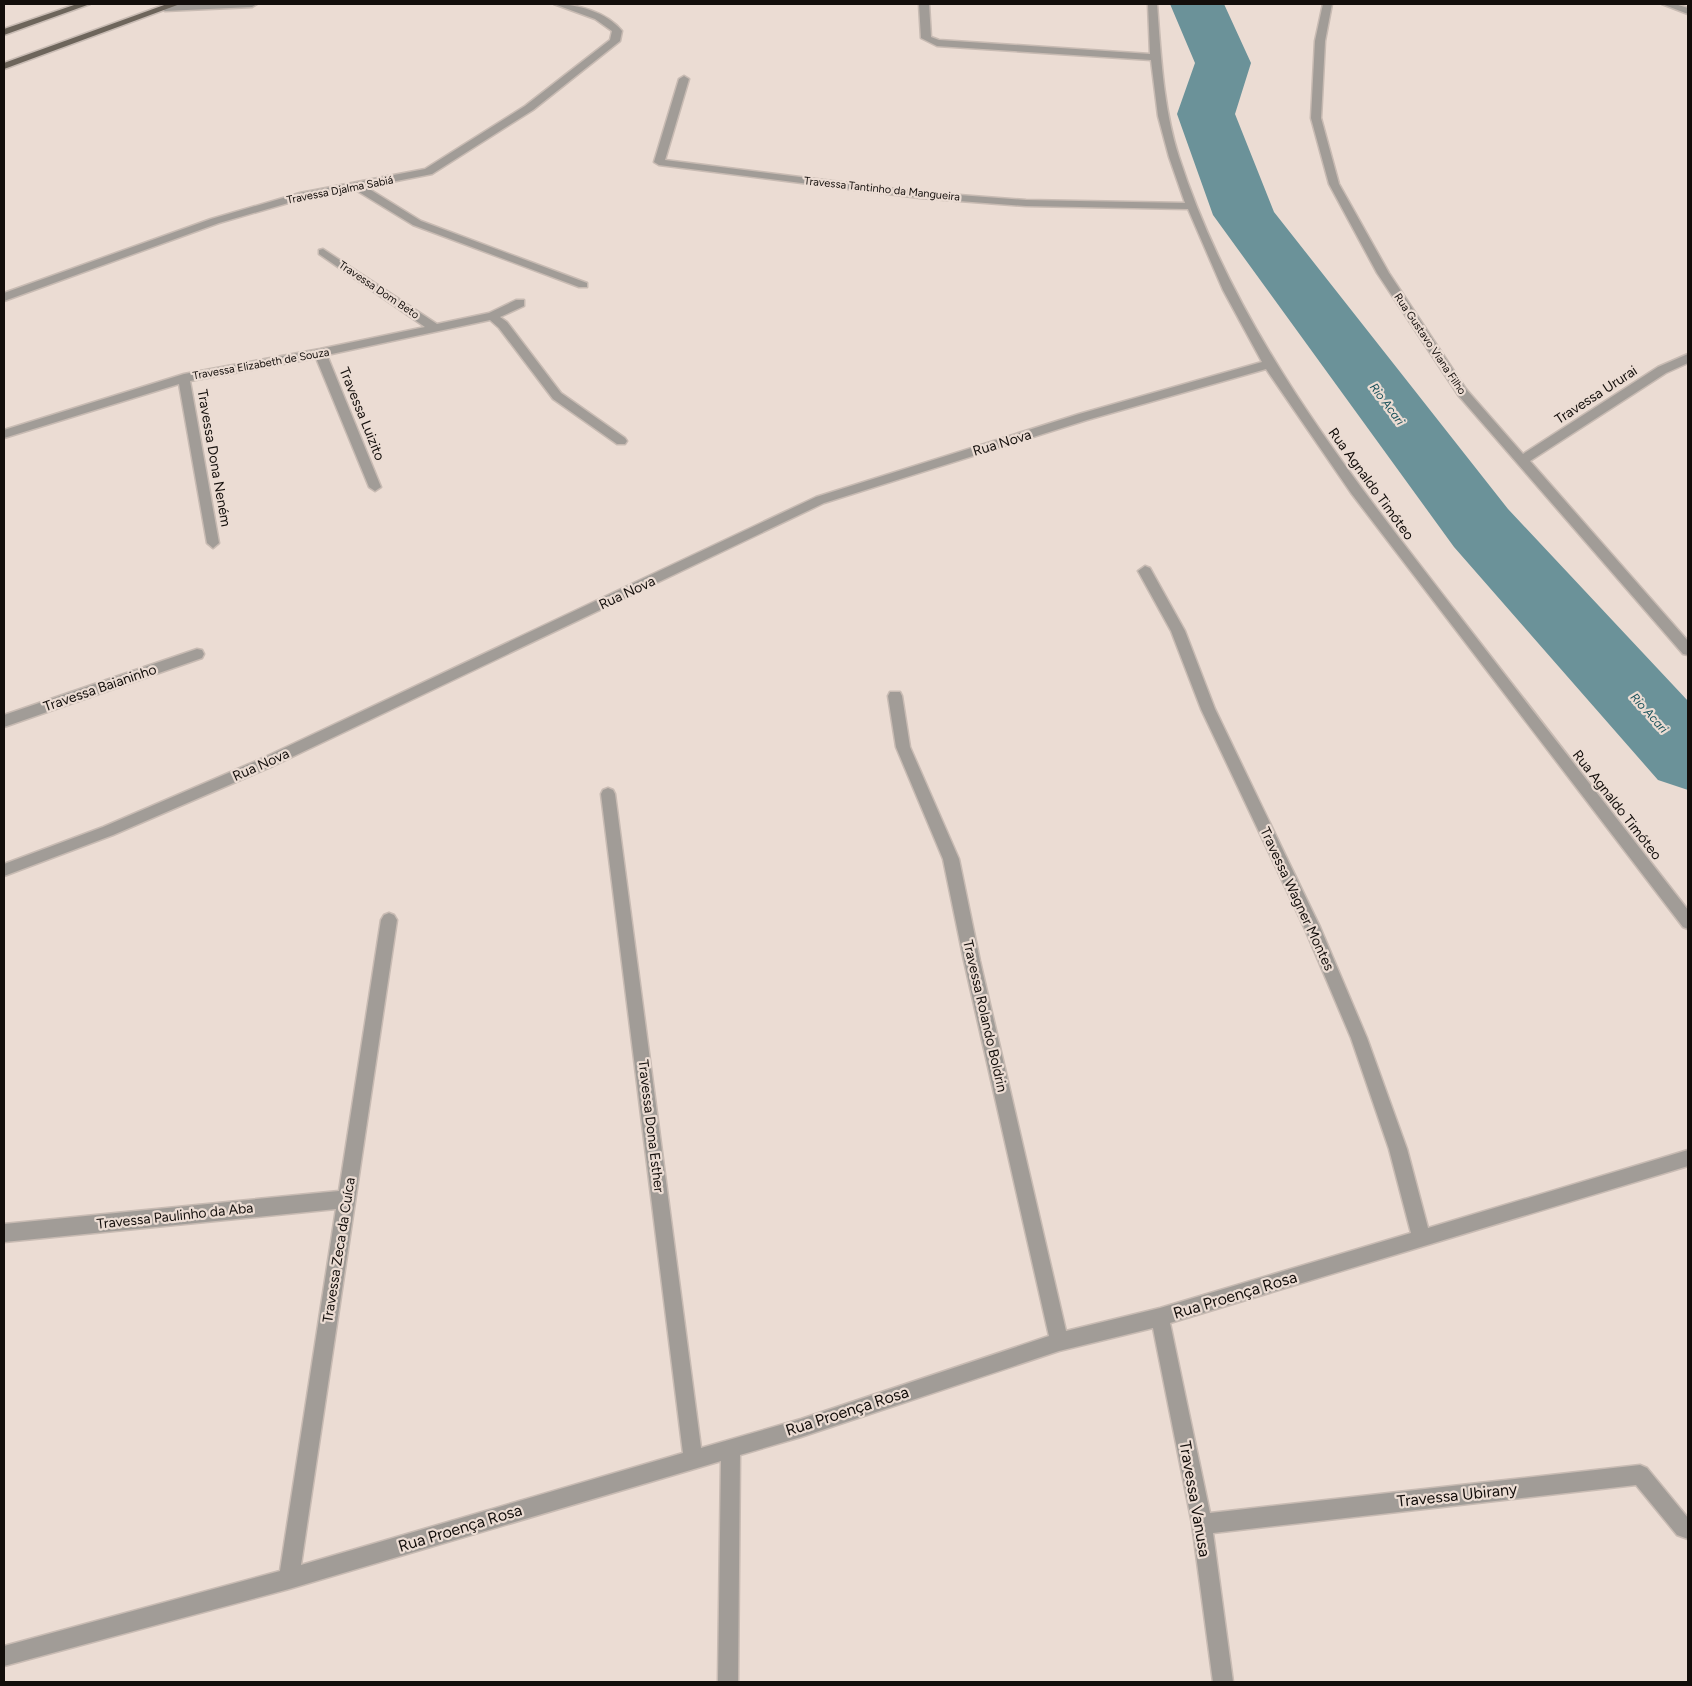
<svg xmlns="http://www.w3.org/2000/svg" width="1692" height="1686" font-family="Figtree,sans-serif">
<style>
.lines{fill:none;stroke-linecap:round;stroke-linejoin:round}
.river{fill:#6b9299;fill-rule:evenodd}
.minor-casing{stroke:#c8bbb3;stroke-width:3}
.tertiary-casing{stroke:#c8bbb3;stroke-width:3}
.primary-casing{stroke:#c8bbb3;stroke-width:3}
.minor{fill:#a19c97;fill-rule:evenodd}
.tertiary{fill:#a19c97;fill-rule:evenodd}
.primary{fill:#6d655b;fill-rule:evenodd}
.labels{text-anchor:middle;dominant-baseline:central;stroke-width:4.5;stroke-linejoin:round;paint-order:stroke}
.far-street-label{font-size:11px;fill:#130e0b;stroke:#ebdcd3}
.far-water-label{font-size:12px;font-style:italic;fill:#18515a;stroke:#ebdcd3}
.street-label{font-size:14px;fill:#130e0b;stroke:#ebdcd3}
.near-street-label{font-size:16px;fill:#130e0b;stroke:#ebdcd3}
</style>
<rect width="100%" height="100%" fill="#ebdcd3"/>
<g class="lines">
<!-- river -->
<path class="river" d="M1170 4H1224L1251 63 1235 114 1274 212 1508 509 1688 701V790L1658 780 1454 547 1213 215 1177 114 1195 63Z"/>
<defs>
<g id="minor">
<path d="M196 4H257L252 7 165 11 160 8 165 5Z"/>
<path d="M554 4C577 4 607 12 622 31L620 41 533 110 432 174 366 187 421 221 587 283V287H579L413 225 354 189 302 199 219 223 4 301V293L211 219 300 193 425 169 525 106 610 40 612 31 595 19Z"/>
<path d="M919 4H929L931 37 939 40 1150 54 1148 4H1157C1161 56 1163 107 1179 157 1235 330 1345 468 1454 609 1532 710 1610 810 1688 910V929L1683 927 1351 493 1266 369 1087 420 824 503 273 766 113 835 4 876V864L103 827 263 758 816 497 1079 414 1262 362 1223 290 1188 209 1026 206 920 198 659 165 654 162 679 79 684 76 689 79 665 160 920 192 1026 200 1185 203 1169 157 1158 116 1151 60 937 46 921 38Z"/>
<path d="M1323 4H1332L1325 41 1321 118 1339 184 1389 273 1466 389 1523 454 1658 367 1688 354V363L1666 373 1530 461 1688 641V655L1683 654 1458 395 1377 273 1329 184 1311 118 1315 41Z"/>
<path d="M323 249 437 324 489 313 516 300H524V306L500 317 507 322 561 393 625 438 627 441 625 444H617L553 399 499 328 490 320 327 355 381 487 375 491 369 487 316 358 190 381 219 543 213 548 207 543 179 384 4 438V430L184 374 320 349 425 327 319 254V250Z"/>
<path d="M1145 566 1150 568 1185 631 1215 709 1320 927 1367 1038 1407 1149 1428 1228 1688 1150V1166L1170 1323 1210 1513 1640 1465 1647 1468 1688 1518V1539L1677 1535 1636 1485 1213 1533 1233 1682H1213L1192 1524 1153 1328 1059 1351 801 1437 740 1455 738 1682H718L721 1461 289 1589 4 1666V1646L280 1571 336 1209 4 1242V1224L339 1191 381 920 384 915 389 913 394 915 397 920 301 1565 683 1453 601 794 603 790 608 788 613 790 615 794 701 1448 801 1419 1049 1336 964 961 943 859 896 747 888 696 890 692H900L902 696 910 747 959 859 980 961 1066 1331 1160 1308 1411 1233 1389 1149 1351 1038 1304 927 1201 709 1171 631 1138 571Z"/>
<path d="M197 649 202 650 204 654 202 658 4 727V715Z"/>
</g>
<path id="tertiary" d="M1662 4H1675L1688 8V14Z"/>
<g id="primary">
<path d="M77 4H90L4 35V29Z"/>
<path d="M167 4H180L4 69V63Z"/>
</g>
</defs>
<!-- minor casing -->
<use href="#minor" class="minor-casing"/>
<!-- tertiary casing -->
<use href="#tertiary" class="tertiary-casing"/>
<!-- primary casing -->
<use href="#primary" class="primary-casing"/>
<!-- minor -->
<use href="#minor" class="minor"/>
<!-- tertiary -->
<use href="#tertiary" class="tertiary"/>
<!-- primary -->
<use href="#primary" class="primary"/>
</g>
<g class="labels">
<!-- far-street labels -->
<g class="far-street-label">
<text transform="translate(882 189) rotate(6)">Travessa Tantinho da Mangueira</text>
<text transform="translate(340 190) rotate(-11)">Travessa Djalma Sabiá</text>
<text transform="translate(379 290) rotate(34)">Travessa Dom Beto</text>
<text transform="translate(1430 344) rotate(56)">Rua Gustavo Viana Filho</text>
<text transform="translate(261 364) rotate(-10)">Travessa Elizabeth de Souza</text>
</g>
<!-- far-water labels -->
<g class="far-water-label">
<text transform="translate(1387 404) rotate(53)">Rio Acari</text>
<text transform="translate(1649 713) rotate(48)">Rio Acari</text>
</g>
<!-- street labels -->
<g class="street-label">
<text transform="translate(1596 395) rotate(-33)">Travessa Ururai</text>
<text transform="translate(362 414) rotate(68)">Travessa Luizito</text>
<text transform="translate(1002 443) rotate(-17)">Rua Nova</text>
<text transform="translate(214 458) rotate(80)">Travessa Dona Neném</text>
<text transform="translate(1371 484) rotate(54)">Rua Agnaldo Timóteo</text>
<text transform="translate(627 593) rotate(-25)">Rua Nova</text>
<text transform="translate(100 688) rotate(-19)">Travessa Baianinho</text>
<text transform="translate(261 765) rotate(-24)">Rua Nova</text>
<text transform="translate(1617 805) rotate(52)">Rua Agnaldo Timóteo</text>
<text transform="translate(1297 899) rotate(65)">Travessa Wagner Montes</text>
<text transform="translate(985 1016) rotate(77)">Travessa Rolando Boldrin</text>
<text transform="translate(651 1126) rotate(83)">Travessa Dona Esther</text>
<text transform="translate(175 1216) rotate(-6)">Travessa Paulinho da Aba</text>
<text transform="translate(339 1250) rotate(-81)">Travessa Zeca da Cuíca</text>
</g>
<!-- near-street labels -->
<g class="near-street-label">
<text transform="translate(1235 1295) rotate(-17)">Rua Proença Rosa</text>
<text transform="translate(847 1411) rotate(-18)">Rua Proença Rosa</text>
<text transform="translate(1457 1495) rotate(-6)">Travessa Ubirany</text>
<text transform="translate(1195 1499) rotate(80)">Travessa Vanusa</text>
<text transform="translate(460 1528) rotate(-17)">Rua Proença Rosa</text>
</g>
</g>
<!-- border -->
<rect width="1692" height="1686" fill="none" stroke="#130e0b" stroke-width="10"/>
</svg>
